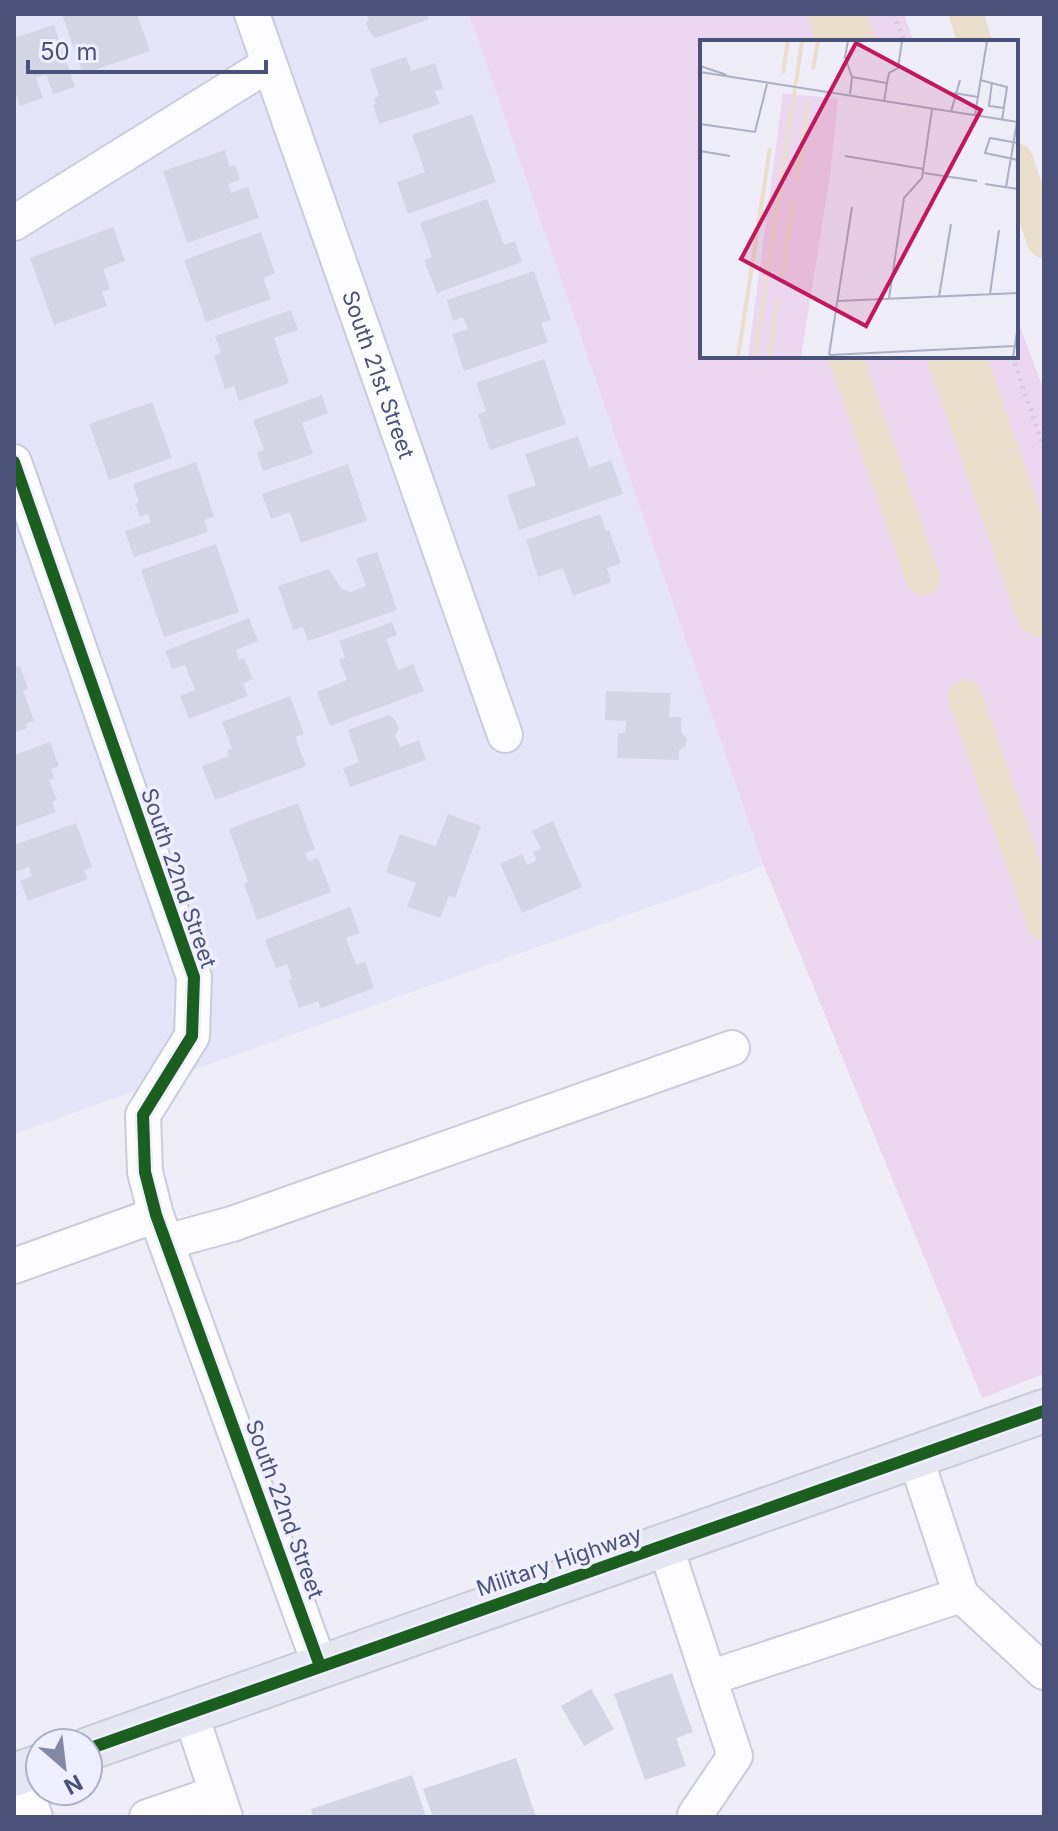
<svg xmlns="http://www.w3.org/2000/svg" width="1058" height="1831" font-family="Inter,sans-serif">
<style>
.residential{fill:#e5e4f9}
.green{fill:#edd7f0}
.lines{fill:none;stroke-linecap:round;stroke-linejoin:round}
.canal{stroke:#eadecd;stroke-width:34}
.river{stroke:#eadecd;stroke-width:58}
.building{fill:#d5d6e5}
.minor-casing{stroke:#caccdb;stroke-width:38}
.major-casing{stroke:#caccda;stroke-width:46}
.path{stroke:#cbcdda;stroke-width:5;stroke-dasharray:2 6;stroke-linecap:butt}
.minor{stroke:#fcfcfe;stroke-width:34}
.major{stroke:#e7e6f3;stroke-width:42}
.cycleway-casing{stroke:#f0efff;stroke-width:17}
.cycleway{stroke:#1b5e20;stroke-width:12}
.labels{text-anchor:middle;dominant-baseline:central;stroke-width:7;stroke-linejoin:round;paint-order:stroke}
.street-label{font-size:22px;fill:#4a5279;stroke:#f0efff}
.inset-river{fill:none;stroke:#eadecd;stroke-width:4}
.inset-road{fill:none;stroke:#acafc5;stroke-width:2}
.view{fill:#c2185b;fill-opacity:0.15;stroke:#c2185b;stroke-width:4}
.inset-edge{fill:none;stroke:#4a5279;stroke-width:4}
</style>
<rect width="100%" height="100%" fill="#eeedf8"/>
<!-- residential -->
<path class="residential" d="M14 14H469L764 866 14 1134Z"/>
<!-- green -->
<path class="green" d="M469 14H904L914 42H702V356H1016V316L1044 391V1374L982 1398 764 866Z"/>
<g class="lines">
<!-- canal -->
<g class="canal">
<path d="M966 14 975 42"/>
<path d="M1016 160 1044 241"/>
<path d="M845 356 923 578"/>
<path d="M965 697 1044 923"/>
</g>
<!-- river -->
<g class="river">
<path d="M837 14 846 42"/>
<path d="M956 356 1044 609"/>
</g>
</g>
<!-- building -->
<g class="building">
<path d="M62 14H137L150 51 83 74Z"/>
<path d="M367 14H427L429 19 376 38 370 33 366 22 369 20Z"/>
<path d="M54 25 75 87 53 94 46 75 36 78 43 98 20 106 14 88V38Z"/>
<path d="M406 57 411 71 435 63 443 89 435 91 440 104 379 124 373 105 376 104 374 98 379 96 370 69Z"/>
<path d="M472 114 496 182 408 214 397 182 425 172 412 135Z"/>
<path d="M225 150 230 167 235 165 240 180 228 184 231 193 248 187 259 218 187 243 163 171Z"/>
<path d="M487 199 504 245 515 241 522 262 437 293 424 260 432 257 420 223Z"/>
<path d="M113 227 125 261 103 269 110 289 102 292 107 306 54 325 30 258Z"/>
<path d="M261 232 275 273 263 278 271 299 206 322 184 260Z"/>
<path d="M534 271 551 320 541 323 548 342 464 371 452 334 468 329 463 317 453 321 447 300Z"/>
<path d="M291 310 298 330 274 338 289 383 239 401 234 386 225 389 214 356 221 353 215 336Z"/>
<path d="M544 359 566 424 490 450 478 414 486 411 476 383Z"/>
<path d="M322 395 328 413 302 423 313 454 263 471 257 453 264 450 253 420Z"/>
<path d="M152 402 172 458 109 480 89 424Z"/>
<path d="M578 436 589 468 611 460 623 494 519 530 507 495 536 485 525 454Z"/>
<path d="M196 462 214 517 204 520 208 532 134 557 125 531 151 522 148 514 140 517 135 504 139 502 133 484Z"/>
<path d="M348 464 367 521 301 543 290 512 271 519 262 494Z"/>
<path d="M600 514 606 531 609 530 621 563 607 568 611 582 573 596 563 568 538 577 526 540Z"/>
<path d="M216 544 239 612 164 637 141 570Z"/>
<path d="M377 552 397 610 308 641 303 627 293 630 278 586 329 569 341 588 350 592 366 586 356 559Z"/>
<path d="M249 618 258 641 236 650 239 660 244 658 253 679 243 683 248 696 189 719 180 696 195 690 185 665 172 669 165 651Z"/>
<path d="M392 622 397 635 386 639 398 670 413 664 424 691 330 726 317 692 347 680 339 660 345 657 339 641Z"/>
<path d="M20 666 28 689 23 690 34 721 25 724 27 728 14 733V668Z"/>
<path d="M606 691 671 693 669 717H681V732L687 739 686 746 679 750V760L617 758 618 733H625L626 721 605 720Z"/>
<path d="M290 696 304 734 295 737 306 766 215 800 202 766 229 756 227 750 232 749 222 722Z"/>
<path d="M389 715 395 720 399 729 395 735 400 747 419 740 426 760 350 787 343 768 359 762 348 730Z"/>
<path d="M50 742 59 766 51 769 54 778 49 780 57 800 52 802 56 812 14 827V755Z"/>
<path d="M298 803 315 849 305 853 308 861 318 858 331 892 257 920 244 884 248 882 229 829Z"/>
<path d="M448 814 481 826 455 898 449 896 440 918 407 907 416 883 386 872 400 834 436 846Z"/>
<path d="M553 821 582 887 522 913 500 864 522 854 527 865 537 860 533 852 541 849 532 831Z"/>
<path d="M76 823 92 867 84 870 88 879 28 901 20 881 32 876 29 867 14 872V845Z"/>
<path d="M350 907 360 933 346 938 356 965 365 962 374 988 321 1008 318 1001 299 1008 289 980 292 979 287 964 276 968 265 940Z"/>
<path d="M672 1673 693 1732 676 1738 686 1766 645 1780 614 1694Z"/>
<path d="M591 1689 614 1729 584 1746 561 1706Z"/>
<path d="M516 1758 536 1817H433L423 1789Z"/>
<path d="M412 1775 426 1817H313L311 1809Z"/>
</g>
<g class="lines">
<defs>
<g id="minor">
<path id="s1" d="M252 14 505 735"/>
<path d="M14 223 269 64"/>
<path d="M14 462 194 977 192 1036 143 1115 145 1172 156 1215 320 1666"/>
<path d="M166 1242 232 1224 732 1048"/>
<path d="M14 1266 156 1215"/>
<path d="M665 1545 709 1678 961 1595 915 1456"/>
<path d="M961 1595 1044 1672"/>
<path d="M190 1712 225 1817"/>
<path d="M20 1773 35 1817"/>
<path d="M147 1817 217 1793"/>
<path d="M696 1817 695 1815 735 1756 709 1678"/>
</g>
<g id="major">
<path d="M88 1749 1044 1411"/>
<path d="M14 1775 40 1766"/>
</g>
</defs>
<!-- minor casing -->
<use href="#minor" class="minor-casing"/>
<!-- major casing -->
<use href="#major" class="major-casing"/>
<!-- path -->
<g class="path">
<path d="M894 14 904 42"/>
<path d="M1012 356 1044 448"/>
</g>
<!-- minor -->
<use href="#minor" class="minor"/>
<!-- major -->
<use href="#major" class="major"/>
<defs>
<g id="cycleway">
<path d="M14 462 194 977 192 1036 143 1115 145 1172 156 1215 320 1666"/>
<path d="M88 1749 1044 1411"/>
</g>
</defs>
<!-- cycleway casing -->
<use href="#cycleway" class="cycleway-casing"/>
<!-- cycleway -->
<use href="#cycleway" class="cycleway"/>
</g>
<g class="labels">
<!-- street labels -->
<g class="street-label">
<text stroke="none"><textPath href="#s1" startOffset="382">South 21st Street</textPath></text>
<text transform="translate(179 878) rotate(71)">South 22nd Street</text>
<text transform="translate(285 1509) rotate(70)">South 22nd Street</text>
<text transform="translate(559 1561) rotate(-19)">Military Highway</text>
</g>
</g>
<!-- overview -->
<g transform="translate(700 40)">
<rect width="318" height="318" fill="#eeedf8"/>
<path d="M83 53 138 59 130 136 101 317H48Z" fill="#edd7f0"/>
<path class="inset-river" d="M113 29 118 1M83 33 88 1M96 143 108 62M82 235 93 160M38 317 70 108M55 317 102 1M69 317 78 260"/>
<path class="inset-road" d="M148 1 145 17 152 37M0 26 27 35M0 32 318 82M280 40 307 47 302 80M292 42 289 66 304 68M187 43 189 33 198 28 202 1M254 53 278 57M150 54 152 37 187 43 184 62M251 72 260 40M275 75 287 1M0 84 55 92 67 44M318 103 290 98 285 113 318 120M0 111 30 116M145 116 224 129M224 133 277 141M285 144 318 149M306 147 317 82M290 254 299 190M239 257 251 184M189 258 204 158 222 138 232 69M138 261 318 253M129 315 315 306M129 315 152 167M313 317 318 286"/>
<path class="view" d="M156 3 281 70 166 286 41 219Z"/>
<rect width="318" height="318" class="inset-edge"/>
</g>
<!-- border -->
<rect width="1058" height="1831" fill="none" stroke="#4a5279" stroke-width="32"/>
<!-- north arrow -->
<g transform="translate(64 1767) rotate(152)"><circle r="38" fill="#f0efff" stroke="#aeb0c9" stroke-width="2"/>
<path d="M0-6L14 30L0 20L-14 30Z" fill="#8388a5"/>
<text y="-12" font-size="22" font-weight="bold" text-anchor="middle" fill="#4a5279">N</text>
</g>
<!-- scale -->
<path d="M28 60v12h238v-12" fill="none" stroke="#4a5279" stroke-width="4"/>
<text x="40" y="60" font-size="24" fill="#4a5279" stroke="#f0efff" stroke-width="6" paint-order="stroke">50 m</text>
</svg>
